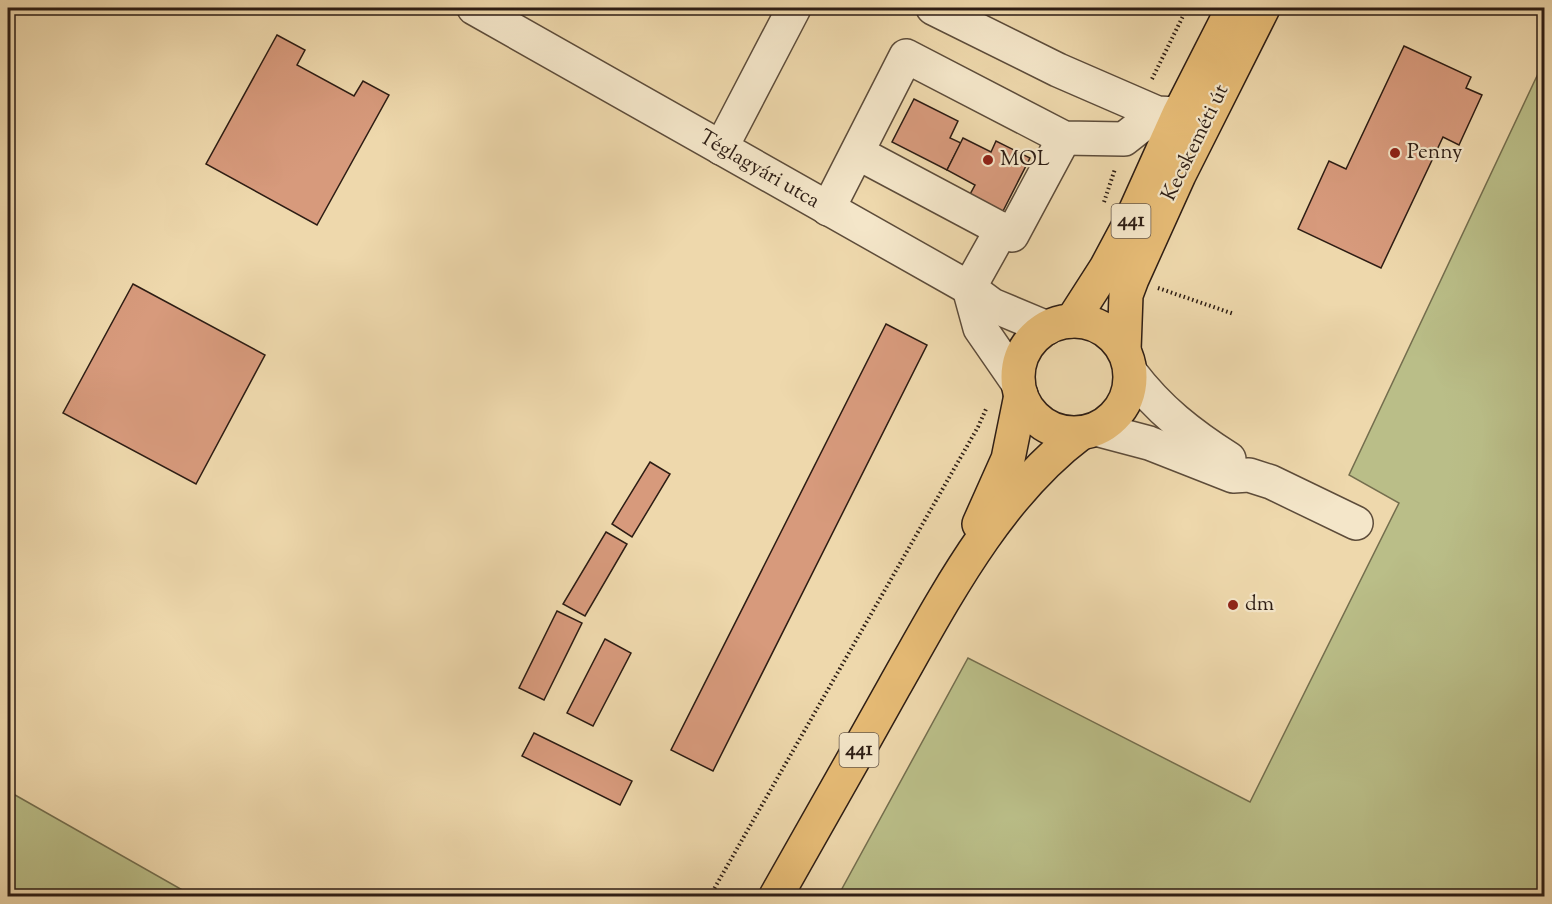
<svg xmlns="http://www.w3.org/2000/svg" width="1552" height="904" font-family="'Sorts Mill Goudy',serif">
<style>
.green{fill:#babe88;stroke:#746e4e;stroke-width:1.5}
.building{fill:#d79a7c;stroke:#2d1d14;stroke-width:1.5}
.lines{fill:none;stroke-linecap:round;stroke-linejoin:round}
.minor-casing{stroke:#5d4c3a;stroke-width:36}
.major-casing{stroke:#2d1d14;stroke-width:36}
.path{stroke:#2d1d14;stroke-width:4;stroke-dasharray:1.5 3;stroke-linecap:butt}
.minor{stroke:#f4e6c9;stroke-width:33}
.major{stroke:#e7bc76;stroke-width:33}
.poi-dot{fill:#8f2418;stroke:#f4e6c9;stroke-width:2}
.labels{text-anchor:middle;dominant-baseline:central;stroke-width:4.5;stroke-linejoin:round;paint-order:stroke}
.shield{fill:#f4e6c9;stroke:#69594a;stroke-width:1.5}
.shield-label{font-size:20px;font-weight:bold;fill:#2d1d14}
.street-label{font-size:21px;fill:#2d1d14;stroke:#f4e6c9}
.poi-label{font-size:21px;fill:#2d1d14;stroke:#f4e6c9;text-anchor:start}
</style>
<rect width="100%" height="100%" fill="#eed8ac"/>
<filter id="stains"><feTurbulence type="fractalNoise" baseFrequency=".00333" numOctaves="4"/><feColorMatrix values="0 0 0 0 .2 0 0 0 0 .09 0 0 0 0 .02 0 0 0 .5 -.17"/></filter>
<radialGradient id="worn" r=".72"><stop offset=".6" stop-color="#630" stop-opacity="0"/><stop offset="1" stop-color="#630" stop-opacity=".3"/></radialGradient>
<!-- green -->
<g class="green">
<path d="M1544 61V896H838L968 658 1250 802 1399 503 1349 475Z"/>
<path d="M8 791 193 896H8Z"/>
</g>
<!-- building -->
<g class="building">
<path d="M277 35 305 50 297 65 354 96 363 81 389 95 317 225 206 164Z"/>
<path d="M1404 46 1471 77 1466 88 1482 95 1459 145 1443 137 1381 268 1298 229 1329 161 1346 169Z"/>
<path d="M914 99 958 121 950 138 961 143 947 170 892 142Z"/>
<path d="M963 138 991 152 996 141 1030 158 1001 215 968 198 975 185 947 170Z"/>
<path d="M133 284 265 355 196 484 63 413Z"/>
<path d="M886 324 927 345 713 771 671 750Z"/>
<path d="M650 462 670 474 632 537 612 524Z"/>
<path d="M606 532 627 544 585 616 563 604Z"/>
<path d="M557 611 582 623 544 700 519 688Z"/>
<path d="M605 639 631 653 593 726 567 713Z"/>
<path d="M534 733 632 781 620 805 522 756Z"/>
</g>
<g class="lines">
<defs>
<g id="minor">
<path d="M474 8 969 288 992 305 1047 328"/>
<path d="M933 8 1058 70 1157 113 1177 114"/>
<path d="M721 148 794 8"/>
<path d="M858 153 1012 235 1064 138"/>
<path d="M828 209 906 56 1064 138 1124 139 1157 113"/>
<path d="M1002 229 969 288 980 328 1018 383"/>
<path d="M1131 373C1159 410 1190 434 1229 459"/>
<path d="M1096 429 1149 443 1233 476 1249 475 1271 482 1356 523"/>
</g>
<g id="major">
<circle cx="1074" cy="377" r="56"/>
<path d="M1072 321 1106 268 1130 223 1179 114 1233 8"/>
<path d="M1124 350 1126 295 1132 279 1179 175 1263 8"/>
<path d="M979 524 1008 459 1021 395"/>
<path d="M776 896C815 827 855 757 894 687 945 597 997 496 1081 433"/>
</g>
</defs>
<!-- minor casing -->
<use href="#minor" class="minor-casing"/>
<!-- major casing -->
<use href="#major" class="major-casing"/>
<!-- path -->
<g class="path">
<path d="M1152 79 1187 8"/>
<path d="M1104 202 1115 169"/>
<path d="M1158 288 1234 314"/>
<path d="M710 896 978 427 986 409"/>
</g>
<!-- minor -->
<use href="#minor" class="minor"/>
<!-- major -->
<use href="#major" class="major"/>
</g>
<!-- markers -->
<g class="poi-dot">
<circle cx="1395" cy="153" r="6"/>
<circle cx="988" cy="160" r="6"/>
<circle cx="1233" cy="605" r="6"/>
</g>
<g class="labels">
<!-- shield labels -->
<g class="shield">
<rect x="1111.5" y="204" width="39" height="34" rx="4.5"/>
<rect x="839.5" y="733" width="39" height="34" rx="4.5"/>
</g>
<g class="shield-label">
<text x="1131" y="221">441</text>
<text x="859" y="750">441</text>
</g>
<!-- street labels -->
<g class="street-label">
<text transform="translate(1196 143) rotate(-64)">Kecskeméti út</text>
<text transform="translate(759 170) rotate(30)">Téglagyári utca</text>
</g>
<!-- poi labels -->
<g class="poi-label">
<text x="1407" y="153">Penny</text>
<text x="1000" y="160">MOL</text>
<text x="1245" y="605">dm</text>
</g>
</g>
<!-- margin -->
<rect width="1552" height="904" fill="none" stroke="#eed8ac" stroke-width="30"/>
<rect x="9" y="9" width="1534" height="886" fill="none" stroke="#2d1d14" stroke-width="3"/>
<rect x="15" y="15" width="1522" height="874" fill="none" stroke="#2d1d14" stroke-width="1.5"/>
<rect width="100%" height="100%" filter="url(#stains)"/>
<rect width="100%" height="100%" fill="url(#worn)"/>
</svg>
